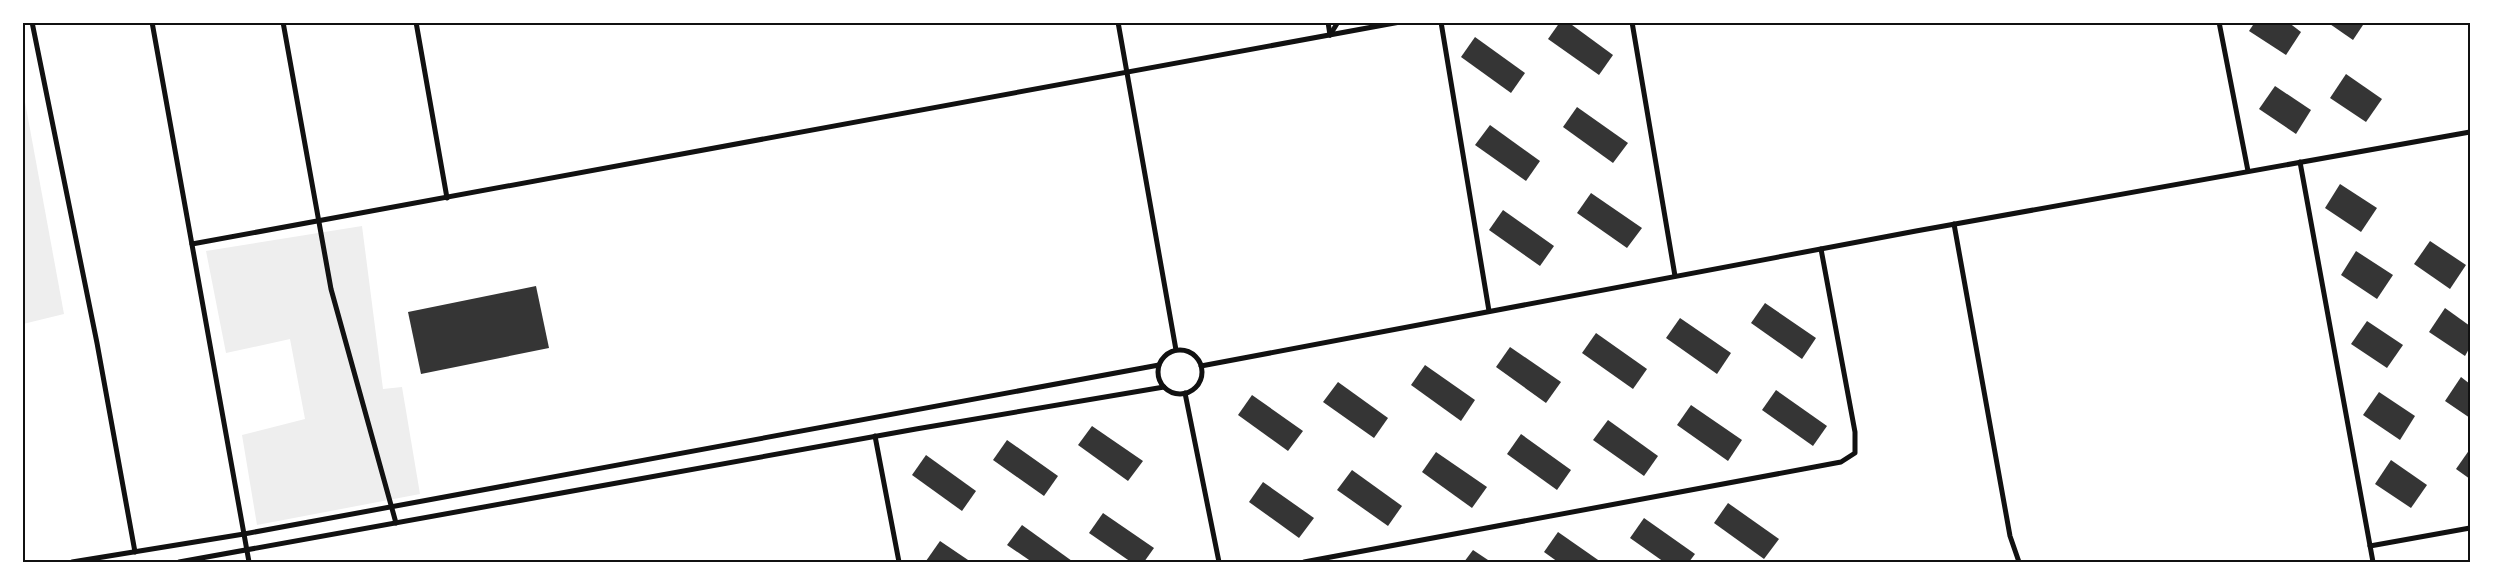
<svg xmlns="http://www.w3.org/2000/svg" width="2493" height="585" font-family="'Asap Condensed',sans-serif">
<style>
.green{fill:#eee}
.building{fill:#353535}
.lines{fill:none;stroke-linecap:round;stroke-linejoin:round}
.minor{stroke:#111;stroke-width:5}
.neatline{fill:none;stroke:#111;stroke-width:2}
</style>
<rect width="100%" height="100%" fill="#fff"/>
<!-- green -->
<g class="green">
<path d="M23 91 64 314 23 324H22Z"/>
<path d="M362 226 383 389 402 387 420 494 257 525 242 435 305 419 290 339 226 353 206 251Z"/>
</g>
<!-- building -->
<g class="building">
<path d="M1560 22H1568L1613 55 1599 75 1548 39Z"/>
<path d="M2255 22H2288L2301 32 2286 55 2249 31Z"/>
<path d="M2327 22H2365L2353 40Z"/>
<path d="M1475 37 1525 73 1511 93 1461 57Z"/>
<path d="M2346 74 2382 99 2366 122 2330 98Z"/>
<path d="M2275 86 2311 110 2296 134 2259 109Z"/>
<path d="M1577 107 1628 143 1613 163 1563 127Z"/>
<path d="M1490 125 1540 161 1526 181 1475 145Z"/>
<path d="M2340 184 2377 208 2361 232 2325 208Z"/>
<path d="M1591 193 1642 228 1627 248 1577 213Z"/>
<path d="M1503 210 1554 246 1540 266 1489 230Z"/>
<path d="M2430 241 2466 265 2450 289 2414 264Z"/>
<path d="M2356 251 2393 275 2377 299 2341 275Z"/>
<path d="M536 286 549 348 421 374 408 312Z"/>
<path d="M1765 303 1816 338 1802 359 1751 323Z"/>
<path d="M2445 308 2470 326V347L2465 356 2429 332Z"/>
<path d="M1680 318 1731 353 1717 374 1666 338Z"/>
<path d="M2367 321 2403 345 2387 368 2351 344Z"/>
<path d="M1596 333 1647 369 1633 389 1582 353Z"/>
<path d="M1510 347 1561 382 1546 403 1496 367Z"/>
<path d="M1425 365 1475 400 1461 421 1411 385Z"/>
<path d="M2461 377 2470 384V418L2445 401Z"/>
<path d="M1338 382 1388 418 1374 438 1323 402Z"/>
<path d="M1776 390 1827 426 1813 446 1762 410Z"/>
<path d="M2379 392 2415 416 2400 440 2363 415Z"/>
<path d="M1252 395 1303 431 1288 451 1238 415Z"/>
<path d="M1691 405 1742 440 1728 461 1677 425Z"/>
<path d="M1608 420 1658 456 1644 476 1593 440Z"/>
<path d="M1092 426 1143 461 1128 481 1078 445Z"/>
<path d="M1521 434 1571 470 1557 490 1507 454Z"/>
<path d="M1007 440 1058 476 1044 496 993 460Z"/>
<path d="M2470 449V479L2456 469Z"/>
<path d="M1436 452 1487 487 1472 508 1422 472Z"/>
<path d="M926 455 976 491 962 511 912 475Z"/>
<path d="M2391 460 2427 485 2411 508 2375 484Z"/>
<path d="M1352 470 1402 506 1388 526 1337 490Z"/>
<path d="M1263 482 1314 518 1299 538 1249 502Z"/>
<path d="M1728 503 1779 539 1764 559 1714 523Z"/>
<path d="M1103 513 1154 548 1144 562H1131L1089 533Z"/>
<path d="M1644 518 1695 554 1689 562H1664L1630 538Z"/>
<path d="M1022 525 1072 561 1071 562H1032L1007 545Z"/>
<path d="M1558 532 1601 562H1558L1544 552Z"/>
<path d="M940 541 971 562H928L926 561Z"/>
<path d="M1473 550 1491 562H1464Z"/>
</g>
<g class="lines">
<!-- minor -->
<g class="minor">
<path d="M32 22 97 343 135 552"/>
<path d="M152 22 249 562"/>
<path d="M283 22 331 289 396 523"/>
<path d="M416 22 447 198"/>
<path d="M1118 22 1176 350"/>
<path d="M1328 22 1330 35"/>
<path d="M1441 22 1489 311"/>
<path d="M1632 22 1675 276"/>
<path d="M2219 22 2248 171"/>
<path d="M1330 35 1338 22"/>
<path d="M2300 162 2373 562"/>
<path d="M1954 224 2010 536 2019 562"/>
<path d="M192 244 1400 22"/>
<circle cx="1180" cy="372" r="22"/>
<path d="M1201 366 1916 231 2470 132"/>
<path d="M1185 393 1219 562"/>
<path d="M875 436 899 562"/>
<path d="M2370 546 2470 528"/>
<path d="M72 562 244 534 1159 365"/>
<path d="M179 562 916 429 1164 387"/>
<path d="M1304 562 1841 462 1855 453V432L1821 249"/>
</g>
</g>
<!-- border -->
<rect width="2493" height="585" fill="none" stroke="#ffffff" stroke-width="48"/>
<rect x="24" y="24" width="2445" height="537" class="neatline"/>
</svg>
